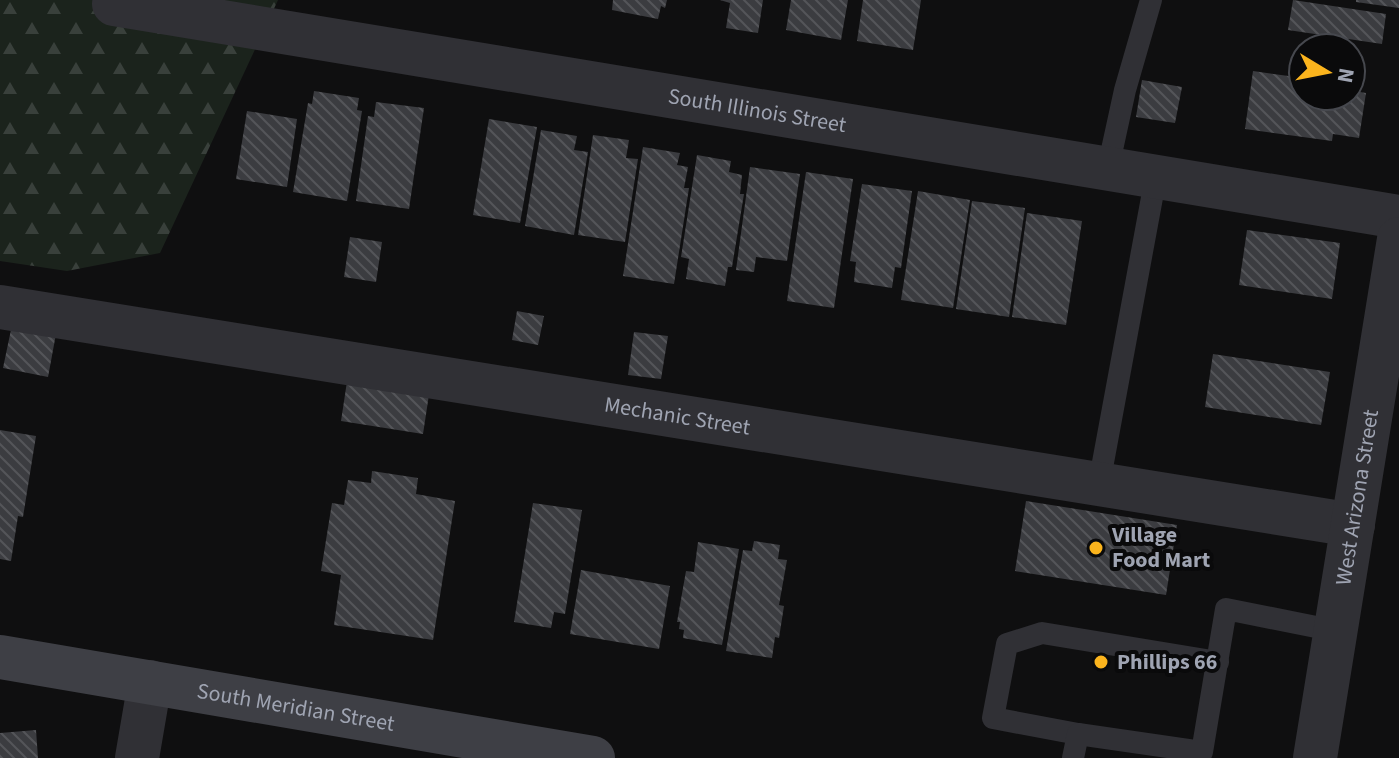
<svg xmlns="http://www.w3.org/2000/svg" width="1399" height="758" font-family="'Source Sans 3',sans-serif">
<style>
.forest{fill:url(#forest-firs)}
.building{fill:url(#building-back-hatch)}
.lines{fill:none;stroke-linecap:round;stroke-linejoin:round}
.lane{stroke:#303035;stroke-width:22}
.street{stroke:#303035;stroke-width:44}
.secondary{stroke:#3e3f45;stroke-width:44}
.poi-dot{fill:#fbb41d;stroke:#0a0a0b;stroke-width:3}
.labels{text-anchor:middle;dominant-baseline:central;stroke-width:8;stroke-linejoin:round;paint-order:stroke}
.street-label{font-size:22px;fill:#9fa4b2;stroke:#0a0a0b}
.poi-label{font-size:22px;font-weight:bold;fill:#9fa4b2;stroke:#0a0a0b;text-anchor:start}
</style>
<defs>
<pattern id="forest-firs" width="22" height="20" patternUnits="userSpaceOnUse" patternTransform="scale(2)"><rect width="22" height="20" fill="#1b231c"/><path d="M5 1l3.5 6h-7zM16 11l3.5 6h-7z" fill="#39403b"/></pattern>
<pattern id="building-back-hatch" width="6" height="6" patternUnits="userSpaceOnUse" patternTransform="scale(2)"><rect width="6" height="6" fill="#3b3c40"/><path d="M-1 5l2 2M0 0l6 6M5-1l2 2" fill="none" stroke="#545559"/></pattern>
</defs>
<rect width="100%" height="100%" fill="#0f0f10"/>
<!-- forest -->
<path class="forest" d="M0 0H278L160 253 67 271 0 261Z"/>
<!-- building -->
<g class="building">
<path d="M613 0H667L665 8 661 6 658 19 612 10Z"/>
<path d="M720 0H763L758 33 726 28 730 3Z"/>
<path d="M791 0H848L841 40 786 30Z"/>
<path d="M863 0H921L913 50 857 41Z"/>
<path d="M1293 0 1386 14 1382 44 1288 30Z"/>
<path d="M1356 0H1399V8L1356 2Z"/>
<path d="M1253 71 1303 78V96H1351V85L1354 86V91L1366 93 1359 138 1333 134 1332 141 1245 129Z"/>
<path d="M1142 80 1182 87 1175 123 1136 117Z"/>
<path d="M314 91 359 98 357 110 362 111 347 201 293 192 308 103 312 104Z"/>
<path d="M376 102 424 108 409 209 356 201 368 116 374 117Z"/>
<path d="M247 111 297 119 287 187 236 179Z"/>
<path d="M489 119 537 127 520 223 473 215Z"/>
<path d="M541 130 577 136 574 150 588 152 574 235 525 226Z"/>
<path d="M593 135 629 140 626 158 638 159 625 242 578 235Z"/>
<path d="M643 147 680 153 677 165 688 167 684 188H689L674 284 623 276Z"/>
<path d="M697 155 731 161 729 172 742 175 740 194H744L732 267H728L725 286 686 279 689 259 681 257Z"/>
<path d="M750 167 800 174 787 261 756 257 754 272 736 270Z"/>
<path d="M806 172 853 179 834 308 787 301Z"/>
<path d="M862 184 912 191 901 268 895 267 892 288 854 282 856 262 850 261Z"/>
<path d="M918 191 970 200 953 308 901 300Z"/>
<path d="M972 201 1025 208 1009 317 956 309Z"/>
<path d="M1027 213 1082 221 1066 325 1012 317Z"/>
<path d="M1247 230 1340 243 1332 299 1239 285Z"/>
<path d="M350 237 382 242 376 282 344 277Z"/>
<path d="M517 311 544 316 538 345 512 340Z"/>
<path d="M12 325 56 334 48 377 3 368Z"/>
<path d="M634 332 668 336 661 379 628 375Z"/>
<path d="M1213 354 1330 372 1321 425 1205 407Z"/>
<path d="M348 375 430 388 423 434 341 421Z"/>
<path d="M0 430 36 436 23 517 18 516 11 561 0 559Z"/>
<path d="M372 471 418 478 416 494 455 501 433 640 334 625 341 575 321 571 332 503 344 505 348 480 371 483Z"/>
<path d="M1026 501 1177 525 1166 595 1015 571Z"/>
<path d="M533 503 582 510 565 614 554 612 551 628 514 622Z"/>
<path d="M754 541 780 545 778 559 787 560 779 605 784 606 779 638 775 637 772 658 726 651 743 550 752 551Z"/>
<path d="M698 542 739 549 722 645 683 638 684 630 679 629 680 622H677L686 571 694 572Z"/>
<path d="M581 570 670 586 659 649 570 634Z"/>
<path d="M36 730 38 758H0V733Z"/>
</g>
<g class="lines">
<!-- lane -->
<g class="lane">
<path d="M1108 168 1125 90 1151 0"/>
<path d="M1099 484 1156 176"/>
<path d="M1078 734 993 718 1007 644 1042 633 1218 662"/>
<path d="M1073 758 1078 734 1202 752 1226 609 1336 631"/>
</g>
<!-- street -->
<g class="street">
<path id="s1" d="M114 4 1399 217"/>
<path id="s2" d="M0 307 1353 525"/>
<path d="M137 758 150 682"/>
<path id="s3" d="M1315 758 1399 239"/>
</g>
<!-- secondary -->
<path class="secondary" id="s4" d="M0 657 593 758"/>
</g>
<!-- markers -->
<g class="poi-dot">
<circle cx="1096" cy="548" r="8"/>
<circle cx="1101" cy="662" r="8"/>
</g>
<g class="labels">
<!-- street labels -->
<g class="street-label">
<text stroke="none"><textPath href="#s1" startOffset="652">South Illinois Street</textPath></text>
<text stroke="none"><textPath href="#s2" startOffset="686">Mechanic Street</textPath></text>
<text stroke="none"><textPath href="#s3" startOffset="264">West Arizona Street</textPath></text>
<text stroke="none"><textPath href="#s4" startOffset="300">South Meridian Street</textPath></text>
</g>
<!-- poi labels -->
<g class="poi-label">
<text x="1112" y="535">Village<tspan x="1112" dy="25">Food Mart</tspan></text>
<text x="1117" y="662">Phillips 66</text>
</g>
</g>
<!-- north arrow -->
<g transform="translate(1327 72) rotate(100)"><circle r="38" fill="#0a0a0b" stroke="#46484e" stroke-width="2"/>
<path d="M0-6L14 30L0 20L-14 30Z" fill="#fbb41d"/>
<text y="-12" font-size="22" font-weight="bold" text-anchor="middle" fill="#9fa4b2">N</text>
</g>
</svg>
